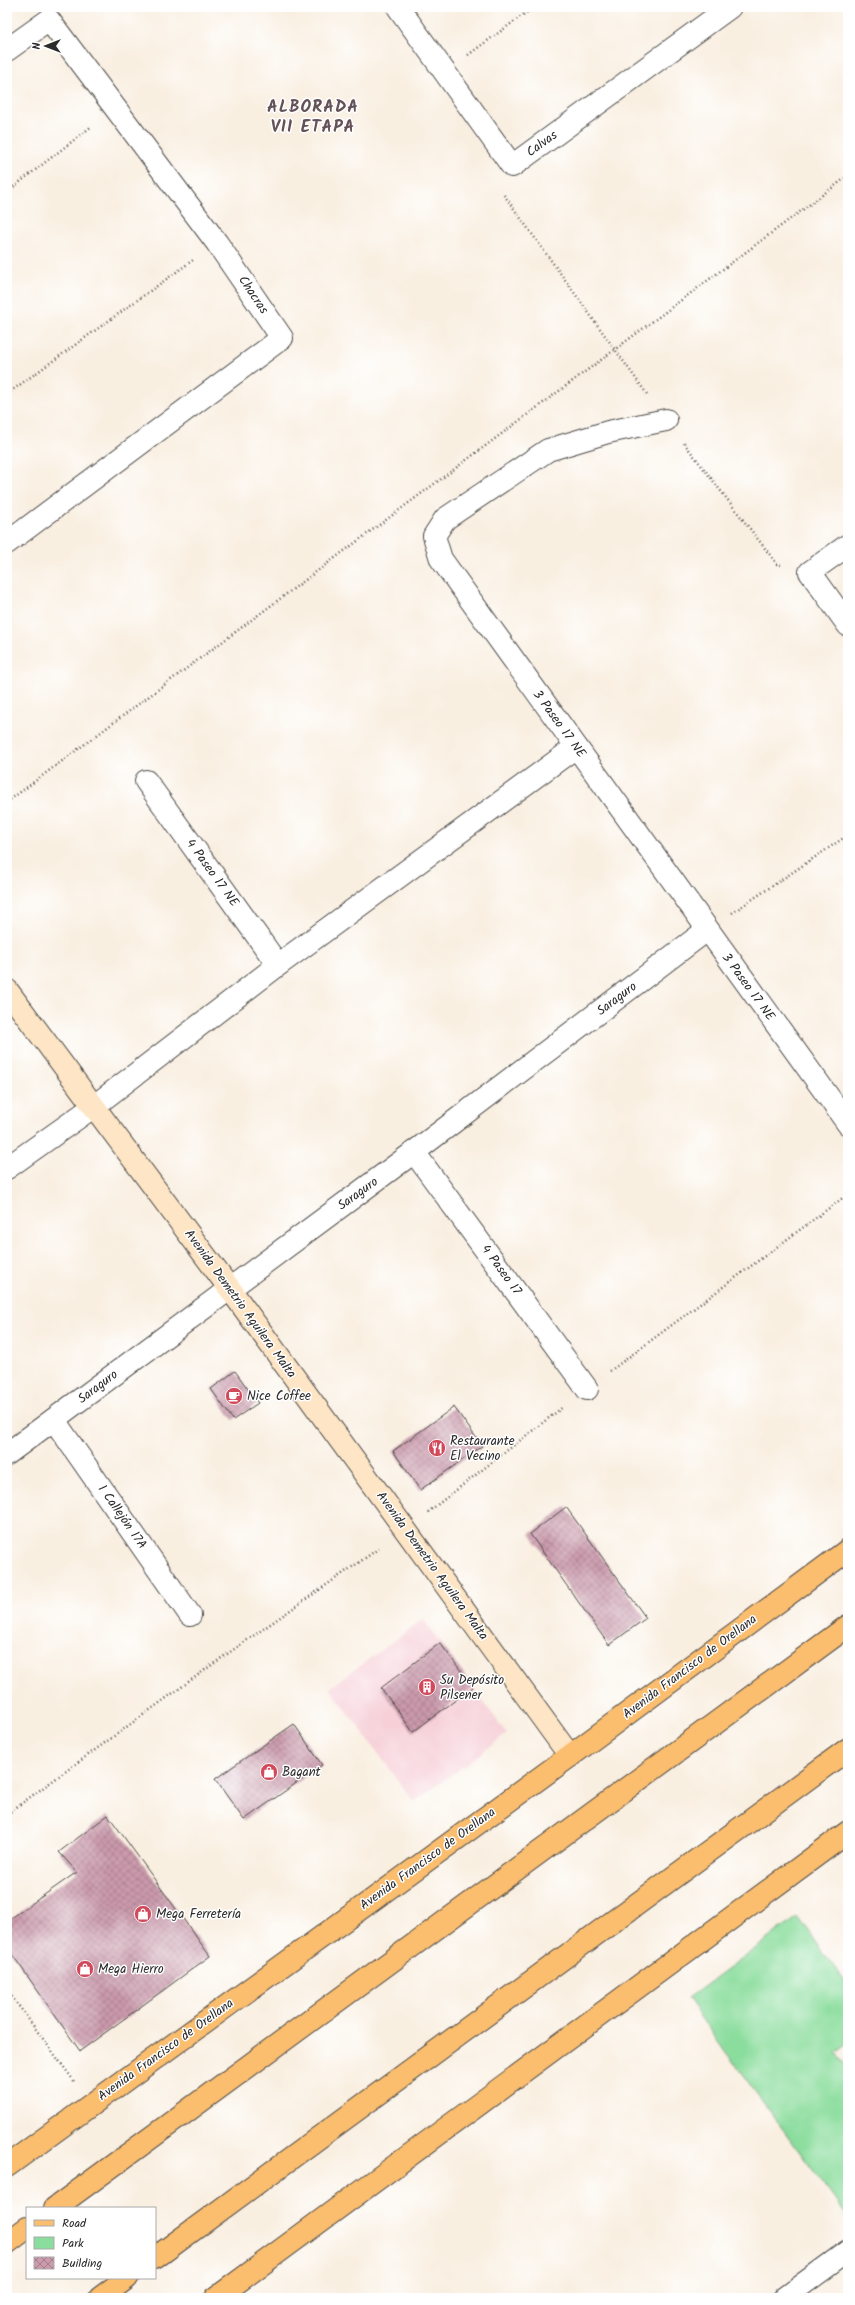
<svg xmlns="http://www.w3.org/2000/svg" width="855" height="2305" font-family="Kalam,sans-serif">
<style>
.built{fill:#f6cfd7}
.park{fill:#8bdd9d;stroke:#5b8464}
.building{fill:url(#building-cross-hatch)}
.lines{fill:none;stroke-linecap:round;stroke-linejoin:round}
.street-casing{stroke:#4a4846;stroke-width:24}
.secondary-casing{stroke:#4a4846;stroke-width:24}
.primary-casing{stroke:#4a4846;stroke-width:24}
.highway-casing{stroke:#4a4846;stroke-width:24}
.path{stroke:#4a4846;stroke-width:2.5;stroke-dasharray:1 3;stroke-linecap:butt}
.street{stroke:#fff;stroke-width:22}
.secondary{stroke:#fde5c5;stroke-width:22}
.primary{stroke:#fbbd6e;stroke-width:22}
.highway{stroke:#fbbd6e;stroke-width:22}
.labels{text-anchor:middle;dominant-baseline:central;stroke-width:3;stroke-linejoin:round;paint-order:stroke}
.street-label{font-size:13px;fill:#2b2b2b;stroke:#fff}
.poi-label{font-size:13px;fill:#2b2b2b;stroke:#fff;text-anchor:start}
.district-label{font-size:17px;font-weight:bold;letter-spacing:1px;fill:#635258;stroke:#fff}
</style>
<defs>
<pattern id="building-cross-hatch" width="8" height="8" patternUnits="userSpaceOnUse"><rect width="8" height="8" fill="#cb9aac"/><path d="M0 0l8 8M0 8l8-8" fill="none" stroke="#a57e8c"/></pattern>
</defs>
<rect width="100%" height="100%" fill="#fff"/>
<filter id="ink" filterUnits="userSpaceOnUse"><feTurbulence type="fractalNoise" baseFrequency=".025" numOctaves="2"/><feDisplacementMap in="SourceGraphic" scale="8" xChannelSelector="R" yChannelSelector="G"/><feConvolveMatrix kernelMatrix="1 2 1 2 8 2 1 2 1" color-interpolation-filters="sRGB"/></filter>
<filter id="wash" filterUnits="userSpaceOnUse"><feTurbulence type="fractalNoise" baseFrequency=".012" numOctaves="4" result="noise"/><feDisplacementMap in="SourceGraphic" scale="16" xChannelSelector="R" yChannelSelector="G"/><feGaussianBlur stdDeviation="0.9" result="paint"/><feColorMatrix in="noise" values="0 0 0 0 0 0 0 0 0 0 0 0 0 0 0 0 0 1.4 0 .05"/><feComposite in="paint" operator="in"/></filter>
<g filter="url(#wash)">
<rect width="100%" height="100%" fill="#f9efe1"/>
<!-- built -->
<path class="built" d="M423 1619 507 1734 414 1802 330 1688Z"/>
<!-- park -->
<path class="park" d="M798 1917 848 1986V2044L836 2053 848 2069V2213L846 2215 687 1999Z"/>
<g id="blocks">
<!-- building -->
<g class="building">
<path d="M235 1371 258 1403 233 1420 211 1389Z"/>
<path d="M454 1407 482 1446 420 1490 393 1451Z"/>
<path d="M566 1507 646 1618 609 1645 530 1534Z"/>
<path d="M440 1643 473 1687 413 1732 381 1688Z"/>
<path d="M294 1724 322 1765 244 1820 215 1779Z"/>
<path d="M108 1815 210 1956 80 2051 7 1947V1921L77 1872 59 1852Z"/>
</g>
</g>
</g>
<g filter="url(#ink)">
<use href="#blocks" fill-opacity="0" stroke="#4a4846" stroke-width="1"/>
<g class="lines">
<defs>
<g id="street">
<path d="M398 7 512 166 730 7"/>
<path d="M7 50 49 20 217 243 282 338 7 543"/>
<path d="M666 420 608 432 548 450 445 519 434 536 441 559 848 1124"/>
<path d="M848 545 810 572 848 625"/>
<path d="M146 781 278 965"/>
<path d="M414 1152 587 1389"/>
<path d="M7 1168 93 1107 278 965 576 747"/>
<path d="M54 1420 190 1615"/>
<path d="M7 1454 414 1152 707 930"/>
<path d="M784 2298 848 2251"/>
</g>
<path id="secondary" d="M7 990 230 1289 570 1756"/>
<g id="primary">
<path d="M7 2166 570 1756 848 1550"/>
<path d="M216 2298 848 1832"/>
</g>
<g id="highway">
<path d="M55 2208 848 1626"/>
<path d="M7 2243 27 2228"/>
<path d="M155 2258 848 1749"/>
<path d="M100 2298 127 2278"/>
</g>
</defs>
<!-- street casing -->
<use href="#street" class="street-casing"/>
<!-- secondary casing -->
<use href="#secondary" class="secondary-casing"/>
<!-- primary casing -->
<use href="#primary" class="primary-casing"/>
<!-- highway casing -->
<use href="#highway" class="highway-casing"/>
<!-- path -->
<g class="path">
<path d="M468 55 534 7"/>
<path d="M7 192 92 126"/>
<path d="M504 195 647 394"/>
<path d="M7 394 193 260"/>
<path d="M684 443 777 564 781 565"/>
<path d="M7 802 848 176"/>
<path d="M732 913 848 835"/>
<path d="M610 1371 848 1194"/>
<path d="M428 1512 563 1407"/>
<path d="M7 1814 220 1659 381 1547"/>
<path d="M7 1990 74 2081"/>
</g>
<!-- street -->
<use href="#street" class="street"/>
<!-- secondary -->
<use href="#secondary" class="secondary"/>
<!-- primary -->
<use href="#primary" class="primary"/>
<!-- highway -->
<use href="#highway" class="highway"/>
</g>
</g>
<!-- icons -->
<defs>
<symbol id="cafe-disc" viewBox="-11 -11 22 22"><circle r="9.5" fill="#d1495b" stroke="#fff"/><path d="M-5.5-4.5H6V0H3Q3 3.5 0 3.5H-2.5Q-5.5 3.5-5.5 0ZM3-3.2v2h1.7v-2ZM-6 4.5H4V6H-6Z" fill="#fff"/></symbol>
<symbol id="restaurant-disc" viewBox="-11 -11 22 22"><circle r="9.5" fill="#d1495b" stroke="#fff"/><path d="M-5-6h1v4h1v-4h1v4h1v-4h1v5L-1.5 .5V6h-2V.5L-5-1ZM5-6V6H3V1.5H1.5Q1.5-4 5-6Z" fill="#fff"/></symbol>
<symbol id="building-disc" viewBox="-11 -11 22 22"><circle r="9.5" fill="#d1495b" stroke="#fff"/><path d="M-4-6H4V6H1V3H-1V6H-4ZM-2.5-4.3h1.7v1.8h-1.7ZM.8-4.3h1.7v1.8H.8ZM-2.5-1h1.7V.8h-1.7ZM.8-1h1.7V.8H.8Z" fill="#fff"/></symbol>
<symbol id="shop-disc" viewBox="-11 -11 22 22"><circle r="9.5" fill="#d1495b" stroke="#fff"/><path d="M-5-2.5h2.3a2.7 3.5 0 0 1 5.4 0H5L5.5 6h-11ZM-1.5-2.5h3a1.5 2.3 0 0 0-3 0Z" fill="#fff"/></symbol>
</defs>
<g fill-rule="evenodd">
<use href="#cafe-disc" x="224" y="1386" width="20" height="20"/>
<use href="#restaurant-disc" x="427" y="1438" width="20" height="20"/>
<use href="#building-disc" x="417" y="1677" width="20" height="20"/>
<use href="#shop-disc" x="259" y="1762" width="20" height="20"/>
<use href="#shop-disc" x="133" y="1904" width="20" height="20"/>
<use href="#shop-disc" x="75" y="1959" width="20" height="20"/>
</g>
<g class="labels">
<!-- street labels -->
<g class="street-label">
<text transform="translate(542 144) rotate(-36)">Calvas</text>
<text transform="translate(253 295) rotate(56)">Chacras</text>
<text transform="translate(559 724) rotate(54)">3 Paseo 17 NE</text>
<text transform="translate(212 873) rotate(54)">4 Paseo 17 NE</text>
<text transform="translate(748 987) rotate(54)">3 Paseo 17 NE</text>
<text transform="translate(617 999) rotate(-37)">Saraguro</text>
<text transform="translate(358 1194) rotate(-36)">Saraguro</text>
<text transform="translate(501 1270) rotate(54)">4 Paseo 17</text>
<text transform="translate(240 1304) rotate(54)">Avenida Demetrio Aguilera Malta</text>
<text transform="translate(98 1387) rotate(-37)">Saraguro</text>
<text transform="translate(122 1517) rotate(55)">1 Callejón 17A</text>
<text transform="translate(432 1566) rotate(54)">Avenida Demetrio Aguilera Malta</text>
<text transform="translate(690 1667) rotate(-37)">Avenida Francisco de Orellana</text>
<text transform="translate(428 1859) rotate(-36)">Avenida Francisco de Orellana</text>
<text transform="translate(166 2050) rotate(-36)">Avenida Francisco de Orellana</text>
</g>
<!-- poi labels -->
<g class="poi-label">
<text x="247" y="1396">Nice Coffee</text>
<text x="450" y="1441">Restaurante<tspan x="450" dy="15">El Vecino</tspan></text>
<text x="440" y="1680">Su Depósito<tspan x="440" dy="15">Pilsener</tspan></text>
<text x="282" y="1772">Bagant</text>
<text x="156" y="1914">Mega Ferretería</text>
<text x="98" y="1969">Mega Hierro</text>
</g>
<!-- district labels -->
<g class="district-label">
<text x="313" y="107">ALBORADA<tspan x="313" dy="20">VII ETAPA</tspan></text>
</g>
</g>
<!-- margin -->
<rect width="855" height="2305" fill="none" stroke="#fff" stroke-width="24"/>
<!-- legend -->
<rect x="26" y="2207" width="130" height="72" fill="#ffffff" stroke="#aaaaaa"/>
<rect x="34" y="2220" width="20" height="6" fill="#fbbd6e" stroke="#aaaaaa"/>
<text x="62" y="2227" font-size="12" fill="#2b2b2b">Road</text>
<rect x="34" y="2237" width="20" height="12" fill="#8bdd9d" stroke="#aaaaaa"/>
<text x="62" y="2247" font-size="12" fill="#2b2b2b">Park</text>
<rect x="34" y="2257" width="20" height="12" fill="url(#building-cross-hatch)" stroke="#aaaaaa"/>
<text x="62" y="2267" font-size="12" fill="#2b2b2b">Building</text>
<!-- north arrow -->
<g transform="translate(46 46) rotate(270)" stroke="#ffffff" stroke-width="3" paint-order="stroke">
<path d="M0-3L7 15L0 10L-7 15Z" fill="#2b2b2b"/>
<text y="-6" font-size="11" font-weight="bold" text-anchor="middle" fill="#2b2b2b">N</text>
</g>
</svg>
